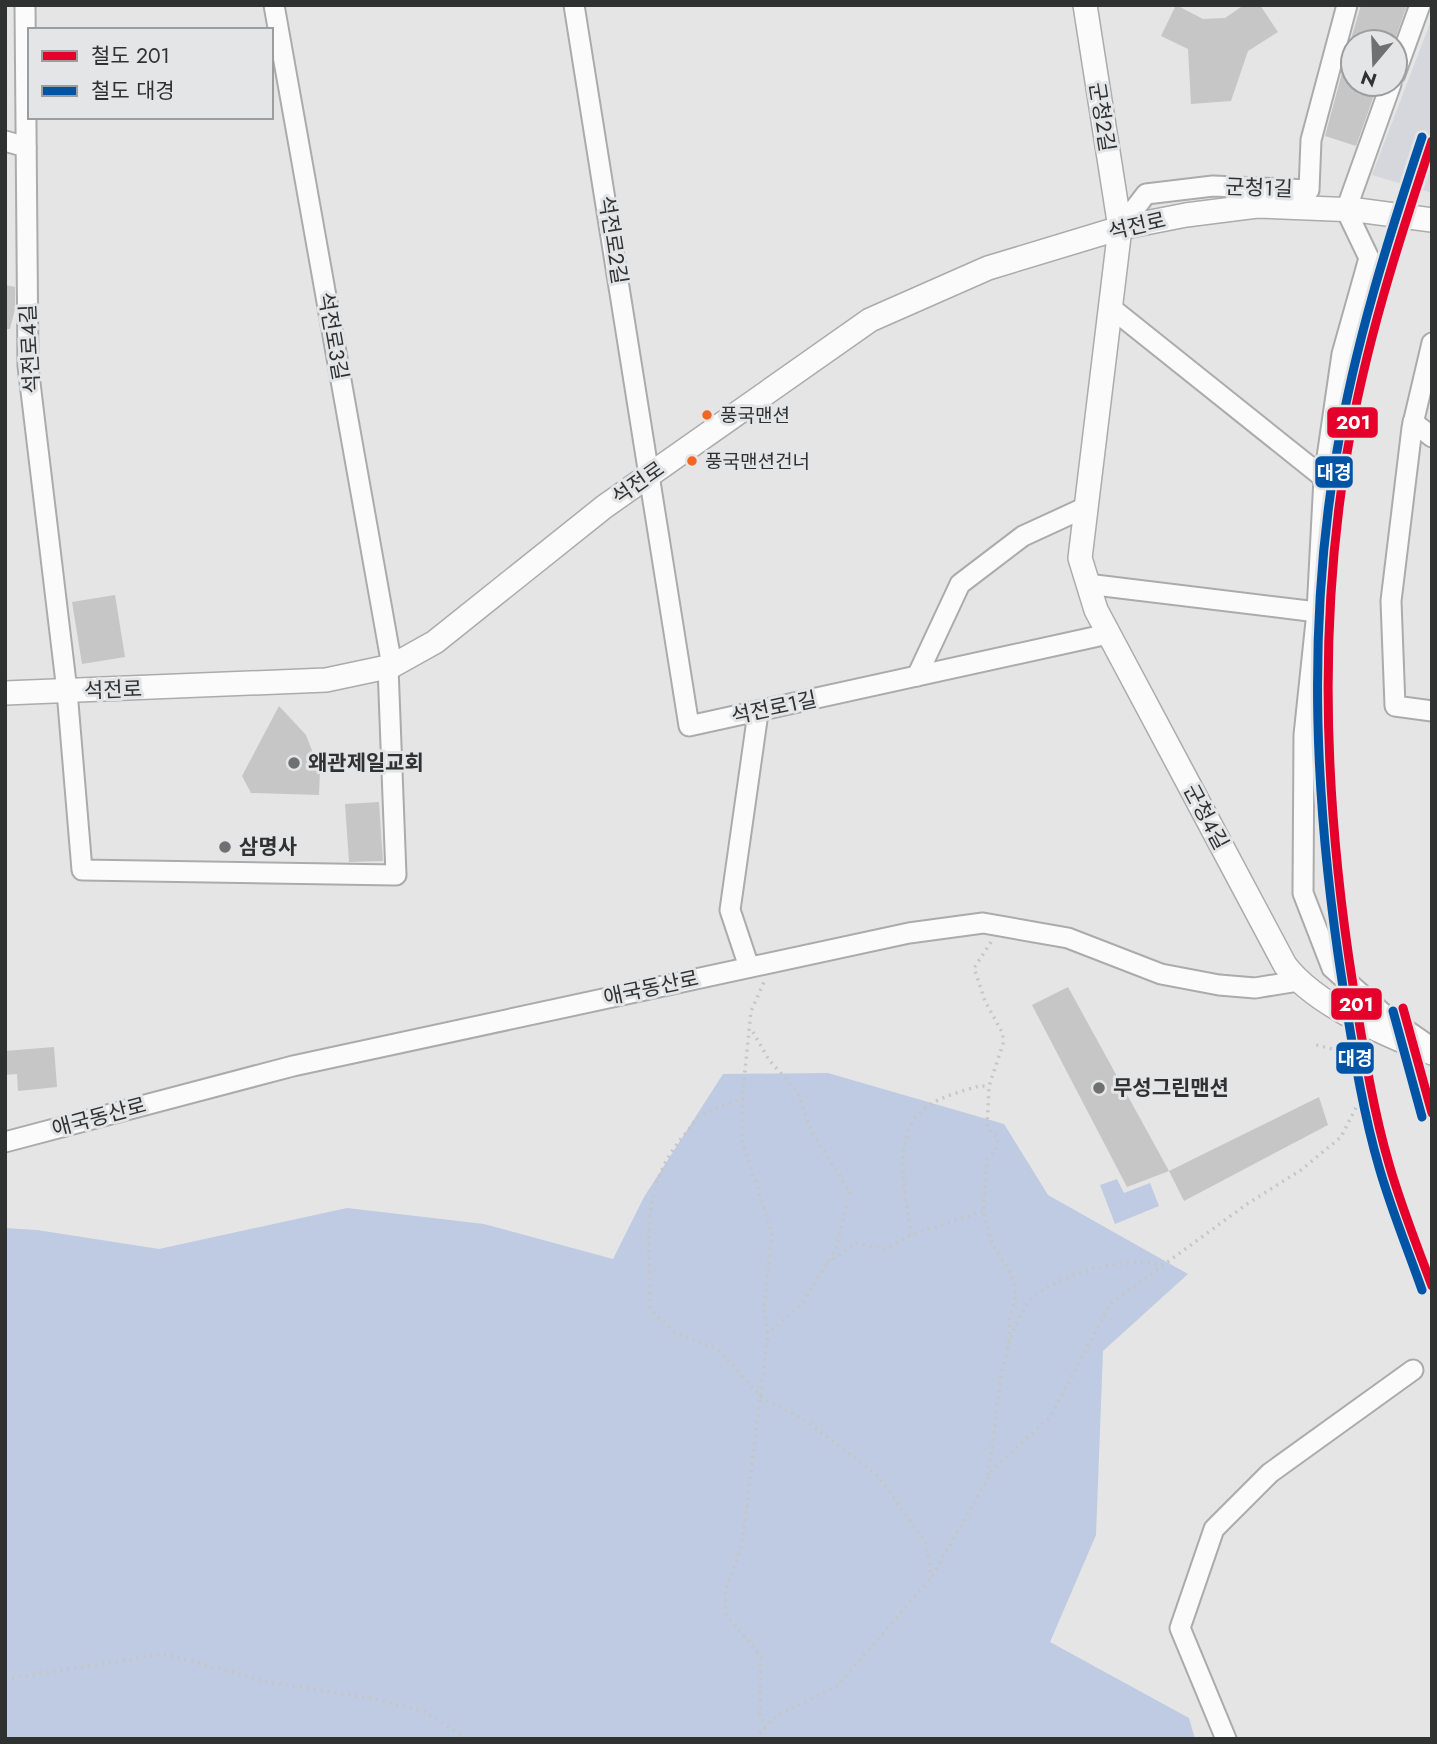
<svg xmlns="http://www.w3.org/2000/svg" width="1437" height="1744" font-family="Jost,'Noto Sans KR',sans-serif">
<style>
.built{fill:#d5d7dc}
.green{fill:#becbe2}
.building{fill:#c6c6c6}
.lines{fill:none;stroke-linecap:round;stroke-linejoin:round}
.minor-casing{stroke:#ababac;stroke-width:23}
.tertiary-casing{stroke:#ababac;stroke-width:26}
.path{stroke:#c5c6c6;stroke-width:3.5;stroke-dasharray:2 5;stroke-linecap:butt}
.minor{stroke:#fbfbfb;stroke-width:19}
.tertiary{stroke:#fbfbfb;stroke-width:23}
.rail-1-casing{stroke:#e4e5e7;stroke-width:14}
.rail-2-casing{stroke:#e4e5e7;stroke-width:14}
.rail-1{stroke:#e4002b;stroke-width:9}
.rail-2{stroke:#0054a6;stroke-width:9}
.bus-dot{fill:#f26522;stroke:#e4e5e7;stroke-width:2.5}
.poi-dot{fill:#6f7070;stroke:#e4e5e7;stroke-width:2.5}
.labels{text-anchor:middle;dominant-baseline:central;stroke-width:6;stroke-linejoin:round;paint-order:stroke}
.bus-label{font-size:19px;fill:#303131;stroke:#e4e5e7;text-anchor:start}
.street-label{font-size:21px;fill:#303131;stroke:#e4e5e7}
.poi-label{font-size:21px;font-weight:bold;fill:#303131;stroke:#e4e5e7;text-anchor:start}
.line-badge{stroke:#e4e5e7;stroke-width:2.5}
.badge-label{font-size:19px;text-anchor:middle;font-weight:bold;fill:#fff}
</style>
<rect width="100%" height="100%" fill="#e5e5e6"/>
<!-- built -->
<path class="built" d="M1432 18V193L1372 175Z"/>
<!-- green -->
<g class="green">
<path d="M828 1073 1004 1124 1048 1195 1188 1274 1103 1351 1096 1535 1050 1642 1189 1718 1195 1739H5V1228L37 1230 159 1249 347 1208 484 1224 613 1259 644 1197 723 1074Z"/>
<path d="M1117 1179 1124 1193 1150 1183 1159 1206 1115 1224 1100 1185Z"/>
</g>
<!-- building -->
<g class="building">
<path d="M1176 5 1203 19 1225 18 1244 5H1260L1278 32 1248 51 1231 101 1191 104 1188 49 1161 36Z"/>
<path d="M1361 5H1407L1394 42H1350Z"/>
<path d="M1349 47H1353V84H1378L1356 146 1325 136Z"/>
<path d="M5 285 15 287V309L10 329H5Z"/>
<path d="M115 595 125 657 82 664 72 602Z"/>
<path d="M279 706 306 735 320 771 319 795 251 793 242 776Z"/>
<path d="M379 802 383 861 349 862 345 804Z"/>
<path d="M1068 987 1169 1171 1127 1187 1032 1005Z"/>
<path d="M54 1047 57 1087 18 1091 17 1074 5 1075V1051Z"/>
<path d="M1319 1097 1328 1125 1184 1201 1169 1171Z"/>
</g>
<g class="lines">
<defs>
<g id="minor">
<path d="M25 5 28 366 67 691 82 870 396 875 388 667"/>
<path d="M274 5 392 666"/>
<path d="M574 5 689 726 1108 634"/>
<path d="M1395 74 1420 5"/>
<path d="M1391 84 1346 210 1369 258 1342 354 1324 478 1317 612 1304 735 1303 893 1332 968 1386 1016 1428 1045"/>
<path d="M5 141 26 147"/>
<path d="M1120 228 1146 194 1213 186 1309 190 1311 140 1347 5"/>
<path d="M1110 307 1324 478"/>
<path d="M1432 343 1412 428 1391 601 1395 706 1432 711"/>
<path d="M1413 422 1432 437"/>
<path d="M1087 584 1317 612"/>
<path d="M917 676 960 584 1023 536 1086 507"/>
<path d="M749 967 730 910 758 713"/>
<path d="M5 1142 293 1066 909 933 983 923 1068 938 1161 974 1219 985 1255 988 1298 981"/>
<path d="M1226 1739 1180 1628 1214 1529 1270 1473 1413 1370"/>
</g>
<g id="tertiary">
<path d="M1085 5 1120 228 1080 558 1096 610 1285 965C1315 1005 1386 1035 1432 1053"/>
<path d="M5 693 326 680 392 666 435 642 604 507 870 320 988 268 1120 228 1186 215 1257 206 1357 210 1432 220"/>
</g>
</defs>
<!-- minor casing -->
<use href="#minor" class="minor-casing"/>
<!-- tertiary casing -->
<use href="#tertiary" class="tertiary-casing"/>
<!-- path -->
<g class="path">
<path d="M991 942 974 968 985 1001 1003 1034V1044L989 1086 987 1128 998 1139 997 1148 987 1160 983 1211 991 1241 1011 1274 1016 1296 1010 1317 1008 1351"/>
<path d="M753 1032 769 1060 797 1091 812 1133 850 1192 836 1248 803 1302 768 1334"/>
<path d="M744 1098C731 1103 716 1107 703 1114 696 1118 690 1128 685 1134 637 1190 651 1243 650 1309L674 1332 718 1349 762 1398 808 1422 878 1476 926 1543 931 1578"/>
<path d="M911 1235C907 1197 888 1132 928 1106 942 1096 963 1091 979 1086H989"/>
<path d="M827 1263 857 1243 885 1249 911 1235 983 1211"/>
<path d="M988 1475C998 1419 996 1357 1025 1307 1035 1291 1062 1279 1079 1273 1104 1264 1137 1259 1163 1265"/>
<path d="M5 1679 164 1654 273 1683 369 1698 423 1711 467 1739"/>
<path d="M765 1728 760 1714 761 1657 726 1614 725 1591 742 1545 768 1334 764 1306 772 1233 742 1140 743 1090 751 1011 765 980"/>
<path d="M755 1739 776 1716 836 1687 931 1578 994 1468 1050 1417 1110 1304 1247 1204 1301 1170 1341 1137 1369 1082 1351 1054 1313 1044"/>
</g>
<!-- minor -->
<use href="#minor" class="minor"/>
<!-- tertiary -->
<use href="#tertiary" class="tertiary"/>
<defs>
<g id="rail-1">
<path d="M1432 141C1398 243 1365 346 1347 453 1317 630 1325 809 1353 985 1363 1045 1372 1106 1389 1164 1401 1206 1417 1246 1432 1286"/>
<path d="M1403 1008 1432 1113"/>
</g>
<g id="rail-2">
<path d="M1422 137C1388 239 1355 344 1337 451 1306 629 1315 809 1343 987 1353 1048 1362 1109 1379 1167 1391 1209 1408 1250 1422 1290"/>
<path d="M1393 1011 1422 1117"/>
</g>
</defs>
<!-- rail-1 casing -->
<use href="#rail-1" class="rail-1-casing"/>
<!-- rail-2 casing -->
<use href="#rail-2" class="rail-2-casing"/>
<!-- rail-1 -->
<use href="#rail-1" class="rail-1"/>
<!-- rail-2 -->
<use href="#rail-2" class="rail-2"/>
</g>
<!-- markers -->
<g class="bus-dot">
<circle cx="707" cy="415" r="6"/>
<circle cx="692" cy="461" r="6"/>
</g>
<g class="poi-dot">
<circle cx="294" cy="763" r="7"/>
<circle cx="225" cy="847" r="7"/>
<circle cx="1099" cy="1088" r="7"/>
</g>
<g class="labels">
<!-- bus labels -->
<g class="bus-label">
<text x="720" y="415">풍국맨션</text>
<text x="705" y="461">풍국맨션건너</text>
</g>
<!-- street labels -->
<g class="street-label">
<text transform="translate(1102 117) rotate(81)">군청2길</text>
<text transform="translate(1259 188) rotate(2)">군청1길</text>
<text transform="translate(1137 226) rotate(-13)">석전로</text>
<text transform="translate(613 240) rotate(81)">석전로2길</text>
<text transform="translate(333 336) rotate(80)">석전로3길</text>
<text transform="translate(30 349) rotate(-93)">석전로4길</text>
<text transform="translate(638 483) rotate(-35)">석전로</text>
<text transform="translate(113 690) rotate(-2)">석전로</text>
<text transform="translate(774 708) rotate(-12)">석전로1길</text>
<text transform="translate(1206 817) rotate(62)">군청4길</text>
<text transform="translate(651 988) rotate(-12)">애국동산로</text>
<text transform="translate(99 1117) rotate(-15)">애국동산로</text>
</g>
<!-- poi labels -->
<g class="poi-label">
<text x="308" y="763">왜관제일교회</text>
<text x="239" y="847">삼명사</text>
<text x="1113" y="1088">무성그린맨션</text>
</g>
</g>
<g class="line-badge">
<rect x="1326" y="406" width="53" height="33" rx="7" fill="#e4002b"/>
<rect x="1314" y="455" width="40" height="34" rx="7" fill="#0054a6"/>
<rect x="1330" y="987" width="53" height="34" rx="7" fill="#e4002b"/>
<rect x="1335" y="1041" width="40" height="34" rx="7" fill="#0054a6"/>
</g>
<g class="badge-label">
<text x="1353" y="429">201</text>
<text x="1334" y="479">대경</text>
<text x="1356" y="1011">201</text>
<text x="1355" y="1065">대경</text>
</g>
<!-- border -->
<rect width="1437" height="1744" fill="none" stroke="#303131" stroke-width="14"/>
<!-- legend -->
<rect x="28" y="28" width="245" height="91" fill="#e4e5e7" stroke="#9c9d9e" stroke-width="2"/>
<rect x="42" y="51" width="35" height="10" fill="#e4002b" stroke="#9c9d9e" stroke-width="2"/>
<text x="91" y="63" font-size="21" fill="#303131">철도 201</text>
<rect x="42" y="86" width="35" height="10" fill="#0054a6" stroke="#9c9d9e" stroke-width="2"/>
<text x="91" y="98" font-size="21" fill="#303131">철도 대경</text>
<!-- north arrow -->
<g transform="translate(1374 63) rotate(199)"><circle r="33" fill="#e4e5e7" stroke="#9c9d9e" stroke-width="2"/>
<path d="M0-5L12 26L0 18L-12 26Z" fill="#6f7070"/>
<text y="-10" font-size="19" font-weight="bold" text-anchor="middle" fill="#303131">N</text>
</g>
</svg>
